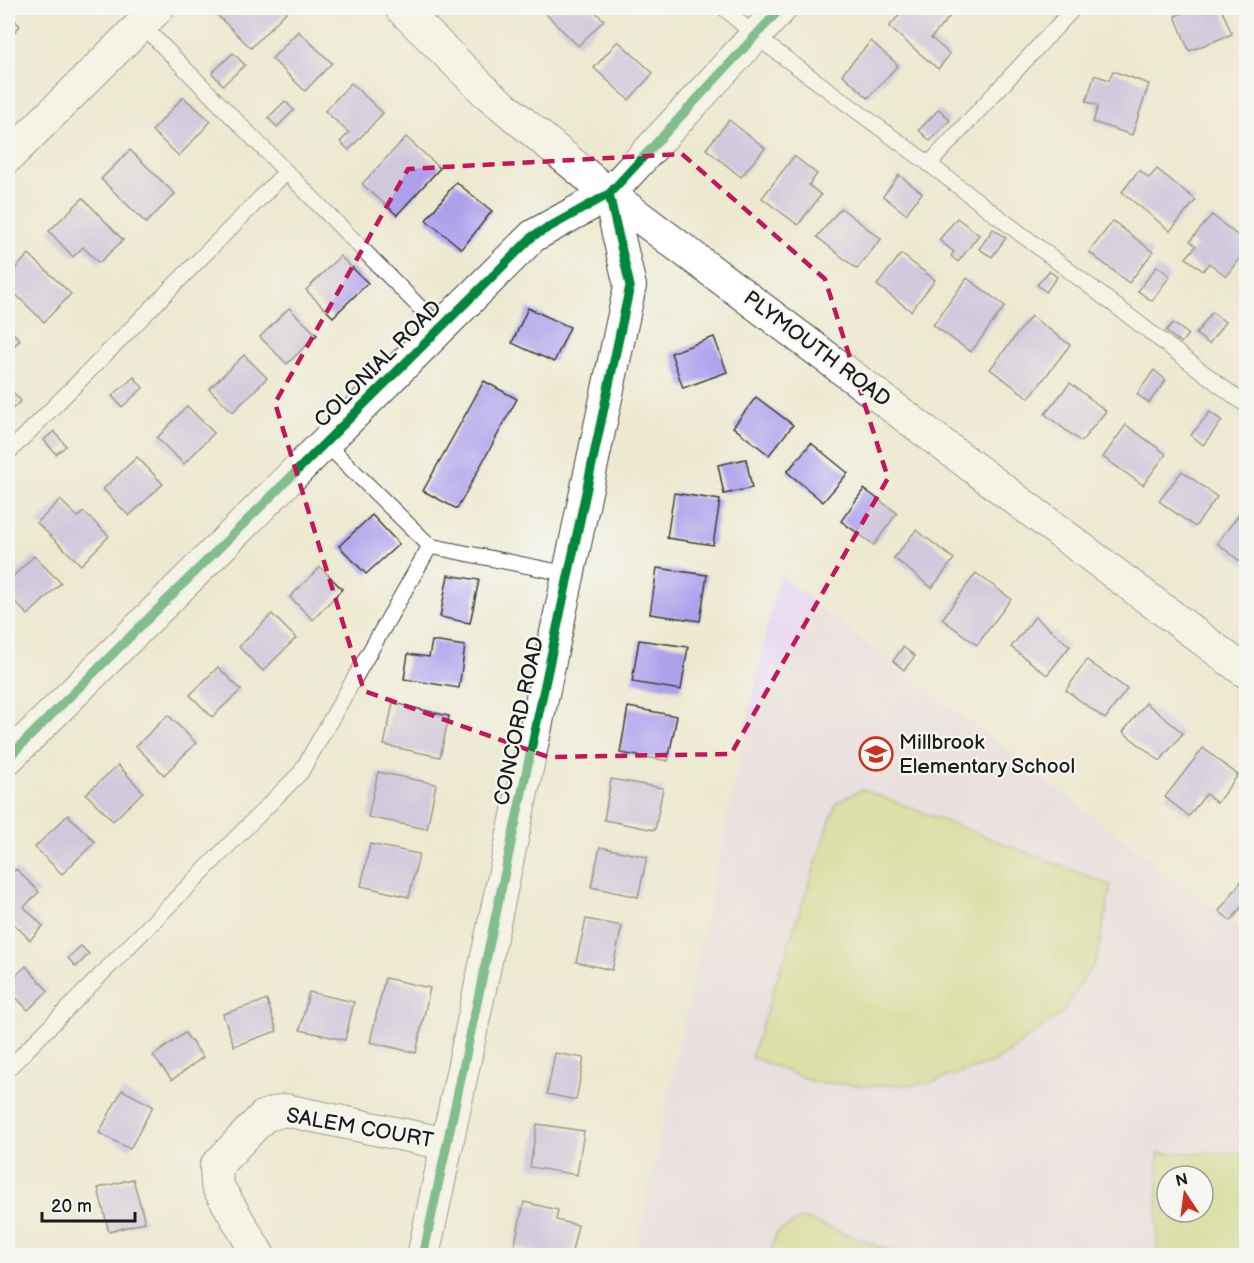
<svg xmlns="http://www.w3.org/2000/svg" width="1254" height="1263" font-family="'Balsamiq Sans',sans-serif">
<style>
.built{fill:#e6d3f0;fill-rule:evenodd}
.green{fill:#c6d375;stroke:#717848;stroke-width:1.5;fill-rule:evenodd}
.building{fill:#aea1ec}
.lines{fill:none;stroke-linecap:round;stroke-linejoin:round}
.lane-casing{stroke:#3b3b37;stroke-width:17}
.street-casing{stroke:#3b3b37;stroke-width:34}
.lane{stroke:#fff;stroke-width:15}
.street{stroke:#fff;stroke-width:32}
.cycleway-casing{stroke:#f6f6f2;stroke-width:13}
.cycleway{stroke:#00873e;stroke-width:9}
.marked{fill:none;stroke:#c2185b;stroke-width:4.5;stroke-dasharray:12 8;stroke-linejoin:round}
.labels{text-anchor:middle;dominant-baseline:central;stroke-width:4.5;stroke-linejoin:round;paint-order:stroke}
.street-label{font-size:21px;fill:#1c1c1c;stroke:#f6f6f2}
.poi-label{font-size:21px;fill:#1c1c1c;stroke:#f6f6f2;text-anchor:start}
</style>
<rect width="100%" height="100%" fill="#f6f6f2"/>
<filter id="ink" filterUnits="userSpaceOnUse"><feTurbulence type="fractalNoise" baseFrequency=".0167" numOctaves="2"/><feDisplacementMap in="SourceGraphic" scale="12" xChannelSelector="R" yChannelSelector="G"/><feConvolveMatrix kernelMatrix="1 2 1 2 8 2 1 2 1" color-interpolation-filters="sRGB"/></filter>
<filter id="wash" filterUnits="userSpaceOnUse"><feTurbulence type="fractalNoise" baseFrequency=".008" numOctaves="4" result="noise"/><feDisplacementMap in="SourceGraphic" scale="24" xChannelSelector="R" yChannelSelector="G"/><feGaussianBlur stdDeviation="1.35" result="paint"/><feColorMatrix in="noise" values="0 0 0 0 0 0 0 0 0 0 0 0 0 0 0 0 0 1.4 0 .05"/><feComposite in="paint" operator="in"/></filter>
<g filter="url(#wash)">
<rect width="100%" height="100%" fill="#ede9d1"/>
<!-- built -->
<path class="built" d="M778 575 1246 934V1255L635 1256ZM1167 1176H1203V1212H1167Z"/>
<!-- green -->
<g class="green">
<path d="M862 789 1111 885 1097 959 1061 1014 995 1062 926 1084 866 1086 814 1082 751 1057 836 803Z"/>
<path d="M1158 1153H1246V1254H1157ZM1167 1176H1203V1212H1167Z"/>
<path d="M803 1218 902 1255H770L776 1233Z"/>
</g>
<g id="blocks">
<!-- building -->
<g class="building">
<path d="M221 8H290L251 48 215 13Z"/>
<path d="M552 8H591L604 20 578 46 546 14Z"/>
<path d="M905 8H942L951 15 931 38 950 54 938 69 889 27Z"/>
<path d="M1195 8H1221L1232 34 1189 51 1175 16Z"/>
<path d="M8 13 20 26 8 38Z"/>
<path d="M298 31 332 63 305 91 272 59Z"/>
<path d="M618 41 653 73 629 100 594 68Z"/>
<path d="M871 41 898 65 868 98 842 74Z"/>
<path d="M233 53 245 65 223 85 212 73Z"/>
<path d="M1113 71 1149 84 1132 135 1093 122 1098 106 1086 101 1095 75 1109 80Z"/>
<path d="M351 83 383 113 349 150 340 142 349 133 325 111Z"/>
<path d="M183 97 211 121 179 156 152 131Z"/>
<path d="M285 101 294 110 277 127 268 118Z"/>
<path d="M939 109 950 120 930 141 919 130Z"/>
<path d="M729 120 765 148 741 177 706 149Z"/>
<path d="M406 137 440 168 397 215 362 184Z"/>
<path d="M130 150 175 194 146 223 101 179Z"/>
<path d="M794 156 817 174 809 185 821 195 798 225 762 198Z"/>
<path d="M1157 169 1196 200 1170 231 1122 192 1139 170 1149 178Z"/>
<path d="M899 175 922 193 906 214 883 196Z"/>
<path d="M456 182 492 211 462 249 426 220Z"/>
<path d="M83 198 123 240 99 263 83 247 73 257 49 231Z"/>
<path d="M841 208 881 239 857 269 817 237Z"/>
<path d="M1212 215 1246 242V250L1226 276 1209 263 1203 271 1186 258 1196 246 1190 241Z"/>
<path d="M957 218 979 235 958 262 951 256 954 252 939 240Z"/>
<path d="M1113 221 1153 252 1129 283 1089 252Z"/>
<path d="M993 229 1006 238 992 257 979 249Z"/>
<path d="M29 254 71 294 44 322 8 287V276Z"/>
<path d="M901 254 935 280 911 311 877 285Z"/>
<path d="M340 256 368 283 333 317 306 290Z"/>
<path d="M1157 266 1170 276 1152 301 1138 291Z"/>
<path d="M1049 271 1057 277 1046 292 1037 285Z"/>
<path d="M967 278 1005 306 971 352 933 325Z"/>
<path d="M289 308 317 335 287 364 260 337Z"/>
<path d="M528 308 570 327 554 362 512 343Z"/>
<path d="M1212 312 1225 322 1209 344 1196 334Z"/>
<path d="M1031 316 1070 345 1029 398 990 369Z"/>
<path d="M1173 323 1188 334 1181 343 1166 331Z"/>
<path d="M8 328 20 340 8 352Z"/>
<path d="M714 337 727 372 683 388 671 353Z"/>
<path d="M244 355 267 378 233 412 209 389Z"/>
<path d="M1154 370 1166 380 1149 403 1137 394Z"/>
<path d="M134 377 143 388 122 407 112 396Z"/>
<path d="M484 381 517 399 457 509 423 491Z"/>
<path d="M1070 383 1106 411 1081 442 1045 414Z"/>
<path d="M11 390 21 401 11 410 8 406V393Z"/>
<path d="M756 397 793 425 769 455 733 427Z"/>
<path d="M187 406 214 433 184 464 157 438Z"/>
<path d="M1210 412 1222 421 1203 445 1191 435Z"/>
<path d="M1126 425 1166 454 1143 485 1103 457Z"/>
<path d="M54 431 66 446 56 454 44 440Z"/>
<path d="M811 443 848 473 823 502 787 472Z"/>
<path d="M137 457 163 484 129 516 103 489Z"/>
<path d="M746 459 752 488 724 494 718 465Z"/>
<path d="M1182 471 1217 497 1195 527 1159 501Z"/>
<path d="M864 489 897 513 874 545 841 521Z"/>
<path d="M674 493 720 500 713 545 667 538Z"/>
<path d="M60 500 78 517 84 512 109 536 81 565 37 523Z"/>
<path d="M1246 506V566L1217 543Z"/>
<path d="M372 515 399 544 366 574 339 546Z"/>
<path d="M916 530 954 559 932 588 894 558Z"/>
<path d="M34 556 61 583 28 615 8 595V581Z"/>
<path d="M320 567 342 589 313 620 290 597Z"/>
<path d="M657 568 707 575 700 621 650 614Z"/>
<path d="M976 573 1011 599 977 645 942 619Z"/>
<path d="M448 575 479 580 470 623 440 617Z"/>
<path d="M272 614 296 638 263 671 239 647Z"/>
<path d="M1035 617 1070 646 1047 675 1011 647Z"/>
<path d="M639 640 688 647 681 690 632 682Z"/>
<path d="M432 641 465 646 459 688 404 679 408 654 429 657Z"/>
<path d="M903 647 915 656 904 670 893 661Z"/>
<path d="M1087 660 1127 689 1105 719 1066 690Z"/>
<path d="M218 667 241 690 212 717 190 695Z"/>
<path d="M393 703 449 716 440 757 384 745Z"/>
<path d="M1146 703 1183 733 1160 761 1123 732Z"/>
<path d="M628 707 677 716 668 761 620 753Z"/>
<path d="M168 715 196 743 164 775 136 746Z"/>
<path d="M1203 748 1238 775 1217 803 1206 794 1189 816 1165 797Z"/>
<path d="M118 765 143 792 113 821 86 794Z"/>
<path d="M378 772 436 784 427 829 368 817Z"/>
<path d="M611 779 663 788 655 830 604 820Z"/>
<path d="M68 815 95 842 62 874 35 847Z"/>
<path d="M370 844 419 854 409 897 361 886Z"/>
<path d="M600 847 647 857 638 897 591 887Z"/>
<path d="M16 869 39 892 24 907 43 926 30 940 8 918V877Z"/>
<path d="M1246 875V901L1231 921 1219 911Z"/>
<path d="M586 919 622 926 612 970 576 962Z"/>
<path d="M81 946 89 954 76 967 68 958Z"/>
<path d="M26 966 48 991 28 1010 8 989V983Z"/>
<path d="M385 978 430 988 416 1053 370 1042Z"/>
<path d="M309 992 354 1002 345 1040 300 1030Z"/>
<path d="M267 1000 277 1031 234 1046 223 1014Z"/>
<path d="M185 1033 203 1057 172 1080 153 1056Z"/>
<path d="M555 1053 584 1058 576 1100 547 1094Z"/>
<path d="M122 1090 153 1106 130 1149 99 1133Z"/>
<path d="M537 1124 584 1131 577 1175 530 1167Z"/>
<path d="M133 1179 145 1222 109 1232 98 1188Z"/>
<path d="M524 1202 558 1210 556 1220 578 1225 571 1256H554L514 1247Z"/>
</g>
</g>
</g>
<g filter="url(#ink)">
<use href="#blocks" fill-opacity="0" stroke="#3b3b37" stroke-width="1.5"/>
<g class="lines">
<defs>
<g id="lane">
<path d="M724 8 755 36 929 164 1246 405"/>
<path d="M141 24 440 328"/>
<path d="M929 164 1074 8"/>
<path d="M325 443 430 546 568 574"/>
<path d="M8 453 286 172"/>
<path d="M8 1069 301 772 430 546"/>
</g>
<g id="street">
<path d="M401 8 487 93 609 194 1246 672"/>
<path d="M8 157 158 8"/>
<path d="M8 758 533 236 609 194 781 8"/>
<path d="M259 1256 217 1185 216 1166 264 1116 285 1110 447 1144"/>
<path d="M423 1256 630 286 609 194"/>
</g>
</defs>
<!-- lane casing -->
<use href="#lane" class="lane-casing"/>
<!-- street casing -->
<use href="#street" class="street-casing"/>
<!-- lane -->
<use href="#lane" class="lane"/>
<!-- street -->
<use href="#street" class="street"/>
<defs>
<g id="cycleway">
<path d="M8 758 533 236 609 194 781 8"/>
<path d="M423 1256 630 286 609 194"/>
</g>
</defs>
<!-- cycleway casing -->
<use href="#cycleway" class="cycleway-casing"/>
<!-- cycleway -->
<use href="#cycleway" class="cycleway"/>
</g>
</g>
<!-- marked area -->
<path d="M0 0H1254V1263H0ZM682 154 825 279 888 478 731 754 548 757 364 691 275 403 408 169Z" fill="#ede9d1" fill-opacity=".55" fill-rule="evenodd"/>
<path class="marked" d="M682 154 825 279 888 478 731 754 548 757 364 691 275 403 408 169Z"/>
<!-- icons -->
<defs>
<symbol id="school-ring" viewBox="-11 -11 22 22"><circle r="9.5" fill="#f6f6f2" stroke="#c8321e" stroke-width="1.5"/><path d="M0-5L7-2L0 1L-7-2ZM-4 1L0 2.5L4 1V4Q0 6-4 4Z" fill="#c8321e"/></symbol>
</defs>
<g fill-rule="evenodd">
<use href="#school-ring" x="857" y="735" width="38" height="38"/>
</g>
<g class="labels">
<!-- street labels -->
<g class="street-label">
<text transform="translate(817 349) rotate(37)">PLYMOUTH ROAD</text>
<text transform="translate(378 364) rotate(-45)">COLONIAL ROAD</text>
<text transform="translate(519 721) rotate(-78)">CONCORD ROAD</text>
<text transform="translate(360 1128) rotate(10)">SALEM COURT</text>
</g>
<!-- poi labels -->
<g class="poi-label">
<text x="899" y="742">Millbrook<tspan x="899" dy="24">Elementary School</tspan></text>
</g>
</g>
<!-- margin -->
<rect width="1254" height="1263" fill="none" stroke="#f6f6f2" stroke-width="30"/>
<!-- north arrow -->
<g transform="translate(1185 1194) rotate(347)"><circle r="28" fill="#f6f6f2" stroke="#9f9f9c" stroke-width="1.5"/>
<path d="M0-4.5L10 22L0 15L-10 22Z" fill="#c8321e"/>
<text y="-9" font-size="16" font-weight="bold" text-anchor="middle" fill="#1c1c1c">N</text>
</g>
<!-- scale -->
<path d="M42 1212v9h93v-9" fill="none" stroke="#1c1c1c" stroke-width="3"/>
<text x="51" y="1212" font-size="18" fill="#1c1c1c" stroke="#f6f6f2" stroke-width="4.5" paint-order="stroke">20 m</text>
</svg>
